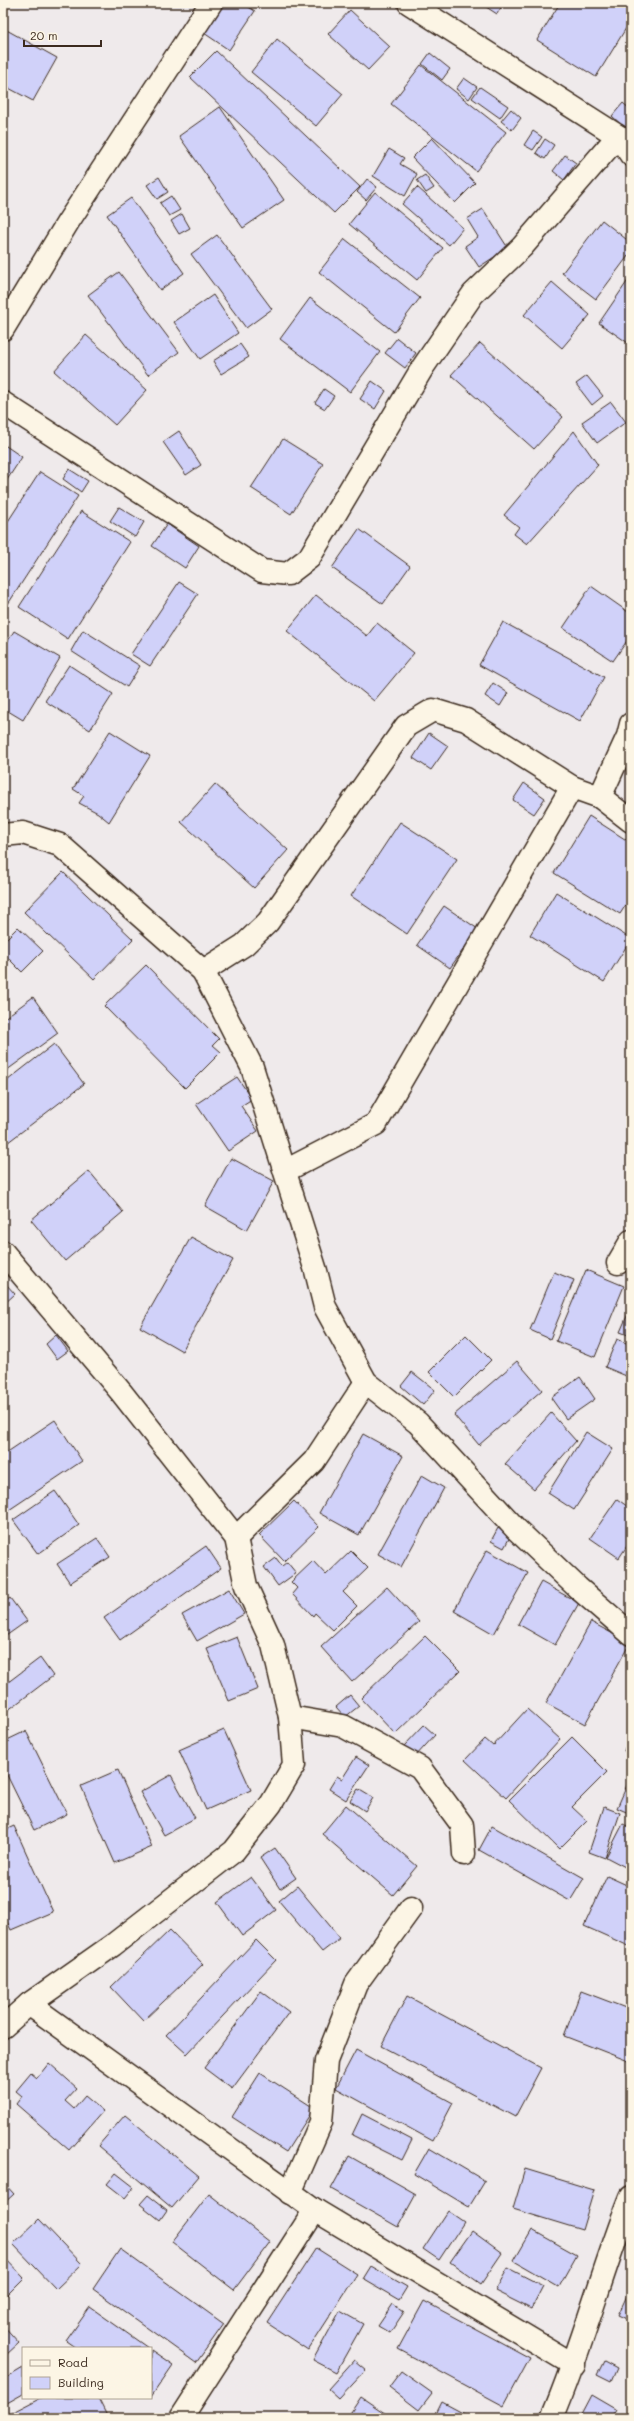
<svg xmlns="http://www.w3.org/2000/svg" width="634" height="2421" font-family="Mali,sans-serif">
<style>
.building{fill:#d0d1f9;stroke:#3b2a1e}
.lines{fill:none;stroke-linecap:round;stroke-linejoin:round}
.minor-casing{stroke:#3b2a1e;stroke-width:25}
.minor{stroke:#fcf5e5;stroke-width:22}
</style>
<rect width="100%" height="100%" fill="#efeaeb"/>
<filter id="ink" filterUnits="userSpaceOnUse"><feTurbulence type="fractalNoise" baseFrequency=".025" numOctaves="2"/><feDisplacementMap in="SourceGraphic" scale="8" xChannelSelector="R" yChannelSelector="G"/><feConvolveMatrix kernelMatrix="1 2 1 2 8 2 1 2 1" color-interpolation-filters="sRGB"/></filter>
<g filter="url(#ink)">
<!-- building -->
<g class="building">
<path d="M223 3H242L255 11 229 50 204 33Z"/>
<path d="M480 3H504L497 14Z"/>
<path d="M560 3H631V20L596 77 537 40Z"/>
<path d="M350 10 390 47 368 70 328 34Z"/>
<path d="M3 28 57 58 33 101 3 85Z"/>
<path d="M277 39 343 94 316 126 251 72Z"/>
<path d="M216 51 360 187 334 213 190 77Z"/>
<path d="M430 53 450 69 442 80 422 64Z"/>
<path d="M421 65 506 132 476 171 391 104Z"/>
<path d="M464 78 477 87 469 99 456 89Z"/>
<path d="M480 87 508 106 500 118 472 98Z"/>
<path d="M623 103 631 110V123L626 129 612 116Z"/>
<path d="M220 107 284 200 243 228 179 136Z"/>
<path d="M511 109 521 118 512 130 501 121Z"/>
<path d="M533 131 542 137 533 150 524 145Z"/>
<path d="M432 138 475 183 455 203 412 158Z"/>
<path d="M545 139 554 145 545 159 536 153Z"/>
<path d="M389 149 404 158 400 164 417 174 405 196 373 176Z"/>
<path d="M565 155 576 163 564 180 553 171Z"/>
<path d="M425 175 434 188 426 193 417 180Z"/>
<path d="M159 177 168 192 157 199 147 185Z"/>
<path d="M367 179 377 187 366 200 357 192Z"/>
<path d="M417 187 463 228 449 245 402 204Z"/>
<path d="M375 192 443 248 417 280 349 224Z"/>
<path d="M171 196 180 210 169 216 160 203Z"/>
<path d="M131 198 184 273 160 290 107 215Z"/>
<path d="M483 209 508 248 479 267 465 246 478 237 467 219Z"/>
<path d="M182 214 190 228 179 234 171 221Z"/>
<path d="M602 220 631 243V252L596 299 562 273Z"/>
<path d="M217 235 272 309 246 328 191 254Z"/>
<path d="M345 239 420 298 394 332 319 272Z"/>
<path d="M119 272 179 352 148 375 88 295Z"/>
<path d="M631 276V345L599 323Z"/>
<path d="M552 282 590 315 562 348 524 315Z"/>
<path d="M213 295 238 333 200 359 174 322Z"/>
<path d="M310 298 380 352 350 392 280 339Z"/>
<path d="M86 335 147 390 115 425 54 371Z"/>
<path d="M397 338 416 353 405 368 385 353Z"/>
<path d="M480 343 563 417 534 449 451 375Z"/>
<path d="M240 344 249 357 221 374 213 361Z"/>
<path d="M587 376 603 396 592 405 576 384Z"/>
<path d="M372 381 386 391 375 409 360 399Z"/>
<path d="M324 389 334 396 325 409 315 403Z"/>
<path d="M611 402 626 422 597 443 582 422Z"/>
<path d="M179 431 201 465 186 475 163 442Z"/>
<path d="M574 431 598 465 527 544 514 534 519 527 504 515Z"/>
<path d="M283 439 323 464 291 514 251 488Z"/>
<path d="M3 444 22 457 3 486Z"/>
<path d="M69 469 88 481 81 492 63 479Z"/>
<path d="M40 472 78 496 8 604 3 600V529Z"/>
<path d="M119 507 144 522 135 537 110 521Z"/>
<path d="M81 511 130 542 68 639 19 607Z"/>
<path d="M167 524 199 546 185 568 152 546Z"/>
<path d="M359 529 410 566 383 604 332 568Z"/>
<path d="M179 582 198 594 150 666 131 654Z"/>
<path d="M591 586 631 614V635L613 661 563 628Z"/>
<path d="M316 595 367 636 377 623 414 653 374 701 287 631Z"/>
<path d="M503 622 604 677 580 721 479 665Z"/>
<path d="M83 630 140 666 127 687 71 651Z"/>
<path d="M14 631 60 658 23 720 3 708V649Z"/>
<path d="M69 665 113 694 90 730 45 701Z"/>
<path d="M493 683 508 693 500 706 485 696Z"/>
<path d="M110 731 150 756 109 822 98 813 79 803 84 796 73 789Z"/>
<path d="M429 733 448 746 431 770 413 758Z"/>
<path d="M524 783 545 798 534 814 513 800Z"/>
<path d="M215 784 288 850 254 888 181 822Z"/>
<path d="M589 816 631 843V897L620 914 554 873Z"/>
<path d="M400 822 457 859 407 934 351 896Z"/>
<path d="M63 872 133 939 94 979 24 912Z"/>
<path d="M556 892 631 939 604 982 530 935Z"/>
<path d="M444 906 478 929 450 968 417 945Z"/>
<path d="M18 927 43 951 22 972 3 953V942Z"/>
<path d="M146 965 219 1039 213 1045 221 1052 185 1088 104 1006Z"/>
<path d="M33 997 58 1033 3 1073V1019Z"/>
<path d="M54 1044 84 1084 3 1146V1084Z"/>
<path d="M237 1077 252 1099 241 1106 258 1131 228 1151 196 1104Z"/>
<path d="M231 1158 274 1181 247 1230 205 1206Z"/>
<path d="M89 1171 123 1212 65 1261 31 1220Z"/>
<path d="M191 1237 233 1260 182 1351 140 1327Z"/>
<path d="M586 1270 624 1286 595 1357 556 1341Z"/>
<path d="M554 1272 574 1280 550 1339 530 1330Z"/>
<path d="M5 1283 15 1294 3 1305V1285Z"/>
<path d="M631 1307V1336L620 1332Z"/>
<path d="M56 1335 68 1351 57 1359 46 1344Z"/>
<path d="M466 1335 491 1360 454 1397 429 1372Z"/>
<path d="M617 1339 631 1345V1378L605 1367Z"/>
<path d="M517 1361 542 1390 479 1445 454 1415Z"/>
<path d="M412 1372 435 1390 423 1405 401 1386Z"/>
<path d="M580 1377 595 1399 566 1419 551 1398Z"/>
<path d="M551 1413 576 1441 534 1489 505 1464Z"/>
<path d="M55 1420 82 1461 3 1514V1455Z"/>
<path d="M586 1432 613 1449 574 1510 548 1493Z"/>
<path d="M363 1434 403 1456 359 1535 319 1513Z"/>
<path d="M422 1475 444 1488 401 1567 378 1554Z"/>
<path d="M55 1491 79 1525 38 1554 13 1520Z"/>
<path d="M617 1499 631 1509V1540L619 1558 590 1538Z"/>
<path d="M294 1501 319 1527 284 1561 259 1535Z"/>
<path d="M498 1528 511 1535 504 1548 491 1541Z"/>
<path d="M97 1538 110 1557 70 1583 57 1564Z"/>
<path d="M206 1546 221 1568 120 1640 104 1618Z"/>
<path d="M487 1550 528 1573 494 1634 454 1611Z"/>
<path d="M351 1551 368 1568 343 1592 357 1606 333 1630 315 1613 313 1616 292 1594 297 1588 291 1582 313 1561 326 1575Z"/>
<path d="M276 1558 282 1566 287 1562 296 1573 278 1586 264 1567Z"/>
<path d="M541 1582 579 1603 555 1645 518 1624Z"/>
<path d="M387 1587 419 1622 352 1682 321 1647Z"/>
<path d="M229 1589 244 1614 197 1641 182 1615Z"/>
<path d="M10 1598 27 1621 3 1638V1603Z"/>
<path d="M591 1622 630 1643 585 1724 546 1703Z"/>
<path d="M425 1636 460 1671 395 1734 361 1698Z"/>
<path d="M237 1637 258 1689 229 1701 207 1649Z"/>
<path d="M40 1658 53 1676 3 1714V1686Z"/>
<path d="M350 1695 359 1706 345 1717 336 1707Z"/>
<path d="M527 1709 560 1739 506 1798 465 1760 485 1739 493 1746Z"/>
<path d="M424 1725 435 1735 415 1757 404 1746Z"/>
<path d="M224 1730 251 1790 206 1810 179 1750Z"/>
<path d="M26 1731 67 1814 34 1830 3 1767V1742Z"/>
<path d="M631 1731V1754L624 1751Z"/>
<path d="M572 1737 607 1772 572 1807 587 1821 559 1849 509 1800Z"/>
<path d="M356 1757 369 1765 346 1800 329 1789 337 1776 342 1779Z"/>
<path d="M118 1770 152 1847 115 1863 81 1786Z"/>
<path d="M171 1775 195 1818 164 1835 140 1792Z"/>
<path d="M631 1776V1814L617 1808Z"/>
<path d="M358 1789 373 1798 365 1811 350 1801Z"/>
<path d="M346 1805 417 1866 393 1895 322 1834Z"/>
<path d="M604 1807 620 1813 605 1858 589 1852Z"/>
<path d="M623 1824 631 1828V1870L606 1857Z"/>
<path d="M14 1826 53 1912 11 1930 3 1913V1831Z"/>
<path d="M492 1826 584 1878 570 1901 479 1850Z"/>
<path d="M275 1848 296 1878 280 1889 260 1858Z"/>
<path d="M607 1876 631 1887V1947L584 1926Z"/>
<path d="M251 1877 276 1910 242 1936 217 1902Z"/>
<path d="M297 1886 340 1938 322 1952 279 1901Z"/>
<path d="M170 1930 203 1964 143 2021 111 1987Z"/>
<path d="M256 1940 276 1960 187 2054 166 2035Z"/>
<path d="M3 1948 7 1954 3 1957Z"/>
<path d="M261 1991 289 2012 232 2089 204 2068Z"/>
<path d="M581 1991 631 2010V2062L564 2036Z"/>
<path d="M407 1996 541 2068 515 2117 381 2046Z"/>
<path d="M356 2050 453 2103 433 2141 336 2088Z"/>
<path d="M49 2063 77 2088 65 2101 74 2109 85 2096 103 2111 69 2150 16 2104 22 2096 16 2091 31 2073 37 2078Z"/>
<path d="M260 2073 314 2108 286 2152 232 2117Z"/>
<path d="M362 2114 412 2140 402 2160 352 2135Z"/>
<path d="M125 2115 199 2176 172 2208 98 2146Z"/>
<path d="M429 2148 485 2181 469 2207 414 2174Z"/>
<path d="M349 2156 416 2194 398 2227 331 2189Z"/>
<path d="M525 2169 594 2190 582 2230 513 2209Z"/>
<path d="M116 2173 134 2187 125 2198 107 2184Z"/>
<path d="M3 2182 14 2194 3 2204Z"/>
<path d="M209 2194 270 2242 234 2290 172 2242Z"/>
<path d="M148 2195 167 2210 160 2220 140 2204Z"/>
<path d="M448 2211 464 2222 439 2260 423 2249Z"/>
<path d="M39 2219 82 2264 56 2289 13 2244Z"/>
<path d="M532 2230 577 2255 559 2287 514 2261Z"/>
<path d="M472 2231 502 2253 481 2284 450 2262Z"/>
<path d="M316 2248 357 2274 308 2350 267 2323Z"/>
<path d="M120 2249 224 2324 196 2363 93 2289Z"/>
<path d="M3 2256 24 2278 3 2299Z"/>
<path d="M371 2266 407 2287 399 2300 363 2279Z"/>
<path d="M508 2268 543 2286 531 2309 495 2291Z"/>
<path d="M630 2289H631V2321L618 2315Z"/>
<path d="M424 2301 530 2358 504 2406 398 2349Z"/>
<path d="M393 2304 404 2312 390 2333 378 2326Z"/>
<path d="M90 2307 148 2348H76L66 2341Z"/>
<path d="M340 2311 363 2324 336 2372 313 2360Z"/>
<path d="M3 2325 19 2343 6 2355 3 2351Z"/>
<path d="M151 2350 173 2365 151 2397Z"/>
<path d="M354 2360 366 2370 339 2399 328 2389Z"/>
<path d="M604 2361 617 2368 611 2382 597 2375Z"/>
<path d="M23 2368V2394L7 2403 3 2396V2380Z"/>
<path d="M401 2371 432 2393 419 2410 389 2387Z"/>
<path d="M592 2395 616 2409 611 2418H589L582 2414Z"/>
<path d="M361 2397 392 2418H347Z"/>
<path d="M40 2398H98L108 2418H8L7 2415Z"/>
<path d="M442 2402 472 2418H434Z"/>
</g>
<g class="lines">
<defs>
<g id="minor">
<path d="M409 3 618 136 631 155"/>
<path d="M3 329 68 222 211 3"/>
<path d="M3 403 262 571 288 574 309 558 423 367 473 294 522 247 618 136"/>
<path d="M631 724 628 736 600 797 631 821"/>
<path d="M3 835 23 833 60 845 203 971 252 1067 316 1271 325 1307 366 1382 418 1423 516 1529 578 1588 631 1634"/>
<path d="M203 971 244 945 268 922 406 726 433 710 466 720 572 787 600 797"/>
<path d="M285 1171 376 1124 572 787"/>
<path d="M3 1252 121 1392 236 1538 246 1586 273 1645 290 1717 294 1765 271 1804 234 1851 113 1945 29 2004 3 2027"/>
<path d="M618 1263 631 1241"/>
<path d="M236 1538 314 1461 366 1382"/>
<path d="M290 1717 343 1726 420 1768 462 1825 464 1854"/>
<path d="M29 2004 315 2210 574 2365"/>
<path d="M290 2193 321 2122 326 2061 356 1984 411 1908"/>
<path d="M181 2418 315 2210"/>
<path d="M552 2418C583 2346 602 2270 631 2197"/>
</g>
</defs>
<!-- minor casing -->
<use href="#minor" class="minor-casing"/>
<!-- minor -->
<use href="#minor" class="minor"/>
</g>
</g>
<!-- margin -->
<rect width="634" height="2421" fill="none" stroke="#fcf5e5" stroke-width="16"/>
<rect x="8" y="8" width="618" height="2405" fill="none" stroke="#3b2a1e" stroke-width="1.5" filter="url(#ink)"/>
<!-- legend -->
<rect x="22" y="2347" width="130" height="52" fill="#fcf5e5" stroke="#afa495"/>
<rect x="30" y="2360" width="20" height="6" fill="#fcf5e5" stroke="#afa495"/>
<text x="58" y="2367" font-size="12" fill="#3b2a1e">Road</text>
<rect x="30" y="2377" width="20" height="12" fill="#d0d1f9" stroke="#afa495"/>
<text x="58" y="2387" font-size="12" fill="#3b2a1e">Building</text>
<!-- scale -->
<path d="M24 40v6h77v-6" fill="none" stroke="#3b2a1e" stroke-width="2"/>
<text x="30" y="40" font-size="12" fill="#3b2a1e" stroke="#fcf5e5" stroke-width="3" paint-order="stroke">20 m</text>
</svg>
